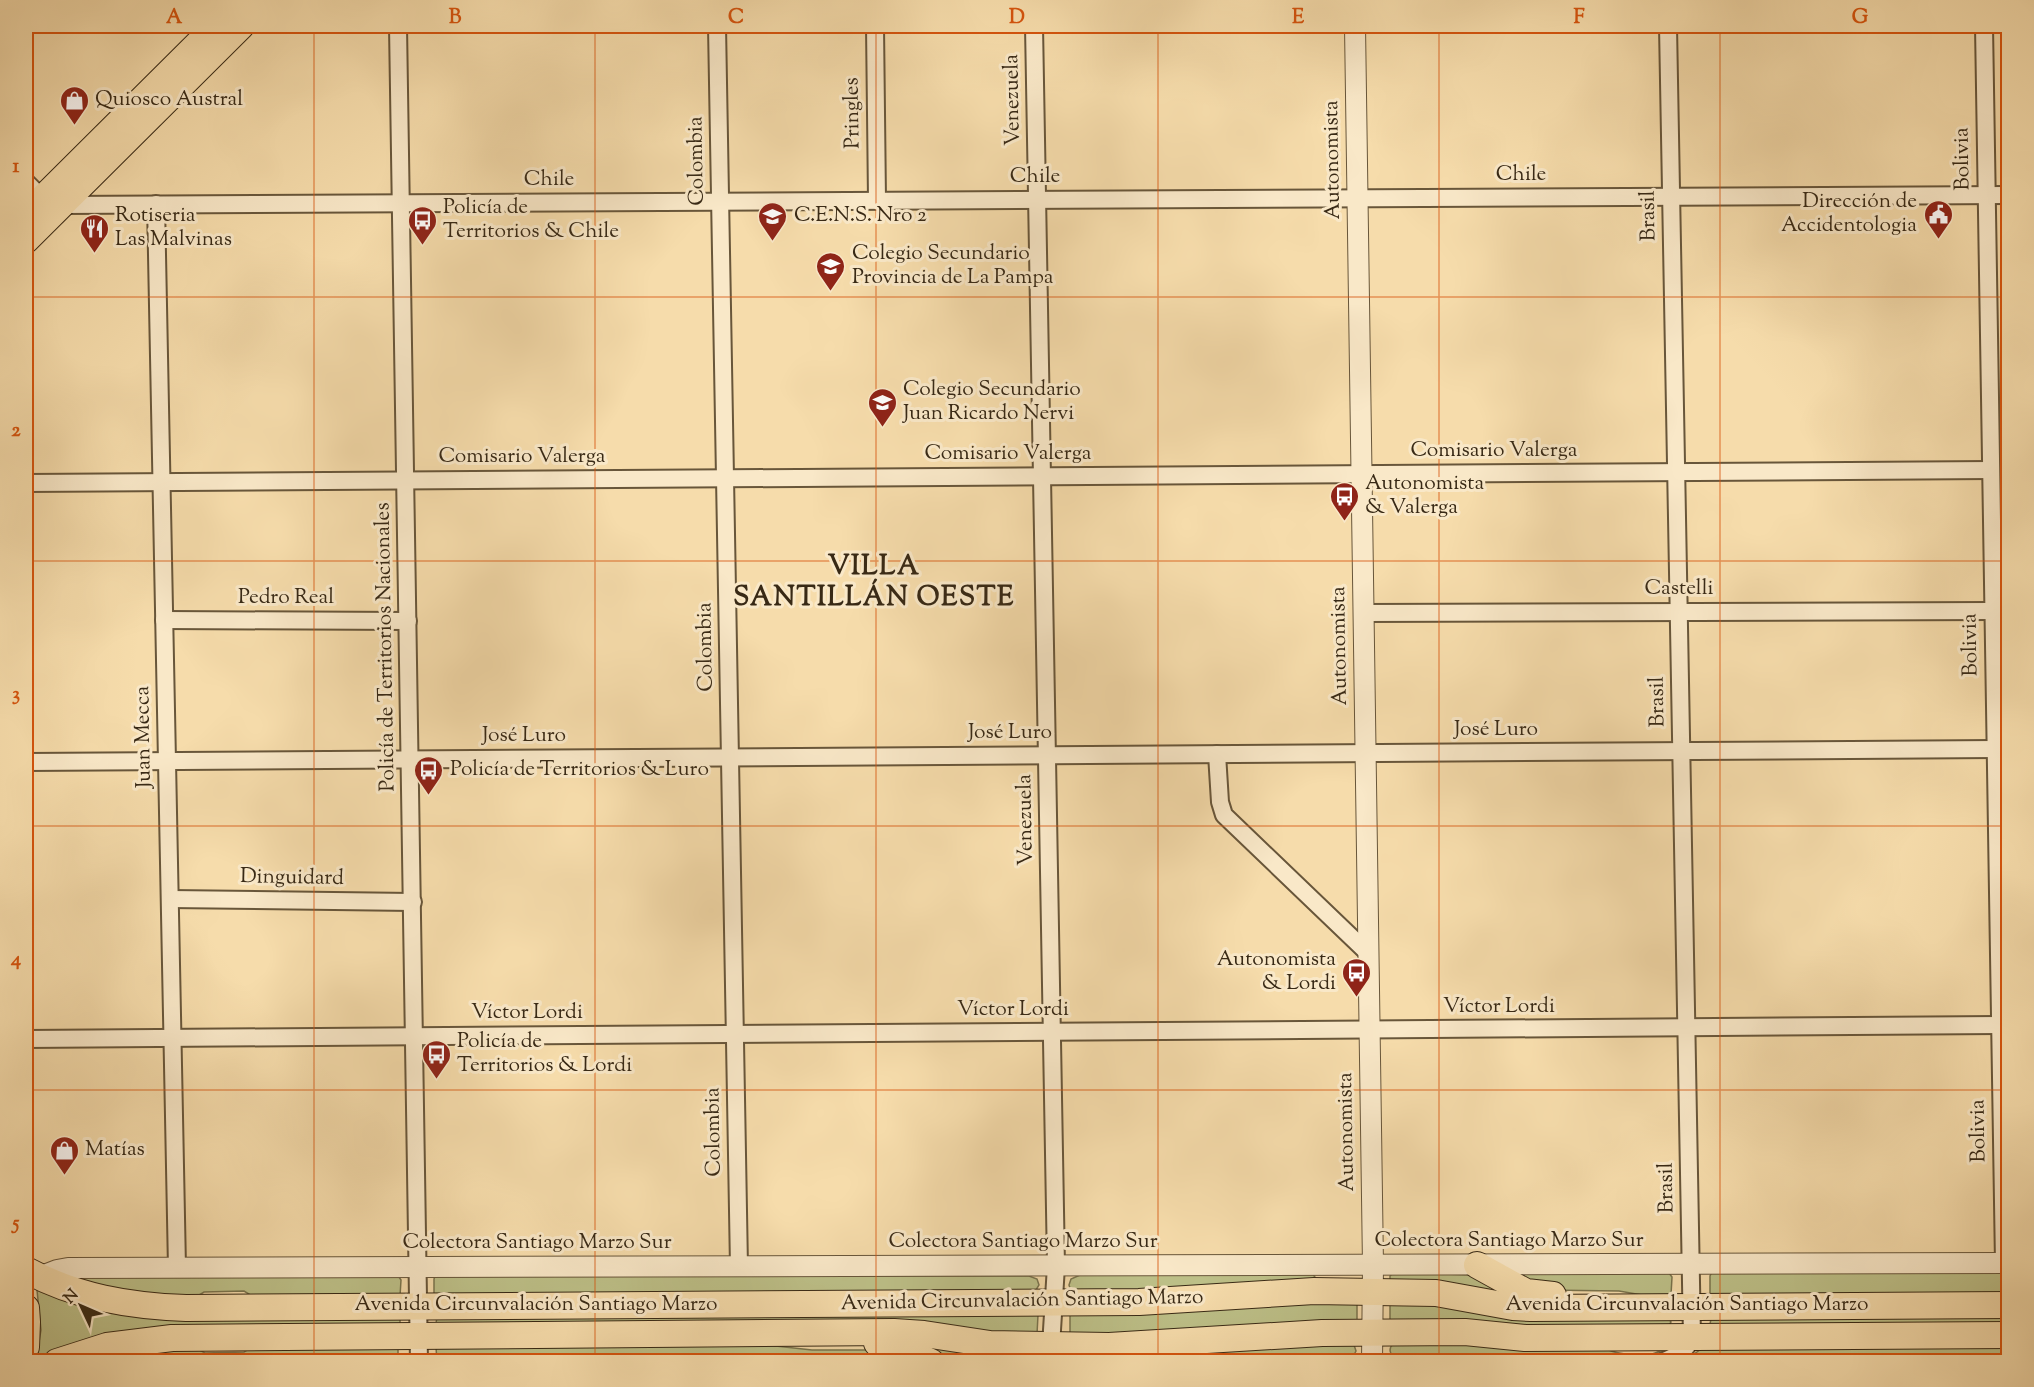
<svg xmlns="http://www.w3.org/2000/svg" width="2034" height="1387" font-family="'Sorts Mill Goudy',serif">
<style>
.green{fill:#bdc088;stroke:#7a744e;stroke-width:1.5}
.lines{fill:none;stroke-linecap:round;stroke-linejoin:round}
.minor-casing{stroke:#68563a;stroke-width:20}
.tertiary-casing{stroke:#68563a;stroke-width:22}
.primary-casing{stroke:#382915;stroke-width:28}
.minor{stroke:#f9e8c8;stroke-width:16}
.tertiary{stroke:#f9e8c8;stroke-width:20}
.primary{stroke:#f6dcab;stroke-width:26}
.grid{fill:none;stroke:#d6540d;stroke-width:1.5;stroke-opacity:0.55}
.labels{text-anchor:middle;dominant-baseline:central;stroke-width:6;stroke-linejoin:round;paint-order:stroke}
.poi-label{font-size:21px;fill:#382915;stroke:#f9e8c8;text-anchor:start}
.street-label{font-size:21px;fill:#382915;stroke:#f9e8c8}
.district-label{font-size:27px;font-weight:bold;letter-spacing:1.5px;fill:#382915;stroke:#f9e8c8}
.neatline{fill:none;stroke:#d6540d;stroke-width:2}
.grid-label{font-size:20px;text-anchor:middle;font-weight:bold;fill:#d6540d}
</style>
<rect width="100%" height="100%" fill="#f6dcab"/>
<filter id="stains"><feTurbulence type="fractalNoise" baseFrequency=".00333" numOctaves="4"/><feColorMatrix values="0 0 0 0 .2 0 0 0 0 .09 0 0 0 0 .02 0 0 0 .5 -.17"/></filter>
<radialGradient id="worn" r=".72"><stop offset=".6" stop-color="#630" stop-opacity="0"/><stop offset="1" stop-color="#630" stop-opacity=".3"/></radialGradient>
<!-- green -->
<g class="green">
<path d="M2008 1271V1297H1712L1710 1294V1276L1712 1272Z"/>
<path d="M1394 1272 1469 1275 1523 1297 1390 1280V1276Z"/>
<path d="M1669 1273 1672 1277 1671 1295H1642L1619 1291 1543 1290 1512 1274Z"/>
<path d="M1313 1274 1316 1279 1196 1292 1071 1291 1069 1285 1071 1279 1080 1275Z"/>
<path d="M435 1276H1029L1037 1279 1039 1285 1036 1290 434 1295V1279Z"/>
<path d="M66 1277H399L401 1280 400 1296 257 1299 244 1291 204 1292 191 1300H165Z"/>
<path d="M37 1290 400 1318V1325L75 1346 40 1357 37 1354 41 1330Z"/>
<path d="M1282 1301 1357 1303V1322L1126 1337 1070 1334V1314Z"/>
<path d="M1390 1302 1669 1319 1671 1322 1668 1327 1538 1329 1390 1322Z"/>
<path d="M1038 1315 1037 1334 436 1324 437 1316Z"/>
<path d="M2008 1315V1326L1710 1324 1711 1319Z"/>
<path d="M740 1342 812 1350H884L911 1362H437L436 1347Z"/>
<path d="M915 1343 1037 1357 1036 1362 961 1361 942 1357Z"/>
<path d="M1288 1343 1354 1345 1356 1351 1352 1359 1346 1361 1105 1360 1106 1358Z"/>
<path d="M1394 1343 1604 1348C1618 1355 1635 1356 1652 1354 1658 1353 1663 1348 1670 1348L1653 1357 1399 1358C1390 1357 1387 1349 1394 1343Z"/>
<path d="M190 1345 205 1353 244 1352 256 1345 398 1348V1362H81Z"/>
<path d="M2008 1345V1356L1690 1357 1704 1347Z"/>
</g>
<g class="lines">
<defs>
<g id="minor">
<path d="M398 26 419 1362"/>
<path d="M717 26 739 1267"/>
<path d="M875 26 877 200"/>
<path d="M1034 26 1056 1266 1050 1362"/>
<path d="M1984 26 2004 1263"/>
<path d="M26 182 42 198 62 205 2008 195"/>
<path d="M156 204 177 1268"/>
<path d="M26 483 1991 470"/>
<path d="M1364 613 1993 611"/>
<path d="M164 620 408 621"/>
<path d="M1217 754 1220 802 1224 815 1369 954"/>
<path d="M26 762 1996 749"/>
<path d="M170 899 413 902"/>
<path d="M26 1039 2000 1025"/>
<path d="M1662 1362C1676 1356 1687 1351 1692 1337L1668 26"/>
</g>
<g id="tertiary">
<path d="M1355 26 1373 1265 1372 1362"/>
<path d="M39 1277 57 1270 68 1268 2008 1263"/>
</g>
<g id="primary">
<path d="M26 215 216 26"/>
<path d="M26 240 241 26"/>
<path d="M1477 1265 1526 1292 1553 1295"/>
<path d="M26 1270C76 1297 129 1306 186 1308L1139 1302 1314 1291 1436 1293 1513 1307 1531 1308 2008 1305"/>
<path d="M26 1308 27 1322 26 1347"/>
<path d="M877 1343 896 1346 931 1362"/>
<path d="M57 1362 107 1346 172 1338 894 1332 924 1334 990 1344 1109 1346 1322 1333 1465 1332 1525 1338 2008 1335"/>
</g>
</defs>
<!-- minor casing -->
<use href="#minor" class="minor-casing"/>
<!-- tertiary casing -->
<use href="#tertiary" class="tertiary-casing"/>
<!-- primary casing -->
<use href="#primary" class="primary-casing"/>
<!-- minor -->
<use href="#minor" class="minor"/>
<!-- tertiary -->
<use href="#tertiary" class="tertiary"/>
<!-- primary -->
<use href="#primary" class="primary"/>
</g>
<!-- grid -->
<path class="grid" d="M314 26V1362M595 26V1362M876 26V1362M1158 26V1362M1439 26V1362M1720 26V1362M26 297H2008M26 561H2008M26 826H2008M26 1090H2008"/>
<!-- icons -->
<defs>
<symbol id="shop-pin" viewBox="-11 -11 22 30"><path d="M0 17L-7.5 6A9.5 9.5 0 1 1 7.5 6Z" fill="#8f2418" stroke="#f9e8c8"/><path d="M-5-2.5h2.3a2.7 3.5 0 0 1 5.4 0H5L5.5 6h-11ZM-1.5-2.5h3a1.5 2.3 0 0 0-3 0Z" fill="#fff"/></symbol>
<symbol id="civic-pin" viewBox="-11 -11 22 30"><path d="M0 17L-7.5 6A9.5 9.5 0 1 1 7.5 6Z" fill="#8f2418" stroke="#f9e8c8"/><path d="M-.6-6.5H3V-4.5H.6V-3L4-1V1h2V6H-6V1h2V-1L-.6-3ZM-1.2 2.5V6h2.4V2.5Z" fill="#fff"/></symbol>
<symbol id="school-pin" viewBox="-11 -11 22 30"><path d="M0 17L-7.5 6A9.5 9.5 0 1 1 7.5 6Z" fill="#8f2418" stroke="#f9e8c8"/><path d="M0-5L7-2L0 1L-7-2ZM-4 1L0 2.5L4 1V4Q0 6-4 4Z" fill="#fff"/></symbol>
<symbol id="bus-pin" viewBox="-11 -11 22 30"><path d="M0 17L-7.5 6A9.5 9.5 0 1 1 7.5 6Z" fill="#8f2418" stroke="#f9e8c8"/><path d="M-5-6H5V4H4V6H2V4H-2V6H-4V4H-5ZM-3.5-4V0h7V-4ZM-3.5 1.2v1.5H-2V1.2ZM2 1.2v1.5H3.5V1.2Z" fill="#fff"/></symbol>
<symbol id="restaurant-pin" viewBox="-11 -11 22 30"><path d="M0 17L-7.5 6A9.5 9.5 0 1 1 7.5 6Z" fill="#8f2418" stroke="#f9e8c8"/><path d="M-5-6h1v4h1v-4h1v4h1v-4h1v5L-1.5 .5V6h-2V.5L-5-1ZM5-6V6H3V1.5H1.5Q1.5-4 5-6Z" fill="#fff"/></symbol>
</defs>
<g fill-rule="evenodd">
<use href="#shop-pin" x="58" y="84" width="33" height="45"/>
<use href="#civic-pin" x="1922" y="198" width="33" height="45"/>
<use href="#school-pin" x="756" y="200" width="33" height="45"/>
<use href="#bus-pin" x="406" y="204" width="33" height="45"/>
<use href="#restaurant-pin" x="78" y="212" width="33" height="45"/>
<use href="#school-pin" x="814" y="250" width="33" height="45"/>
<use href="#school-pin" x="866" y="386" width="33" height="45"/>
<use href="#bus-pin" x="1328" y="480" width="33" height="45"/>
<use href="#bus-pin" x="412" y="754" width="33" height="45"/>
<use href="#bus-pin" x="1340" y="956" width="33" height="45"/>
<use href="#bus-pin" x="420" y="1038" width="33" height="45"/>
<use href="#shop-pin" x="48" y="1134" width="33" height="45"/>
</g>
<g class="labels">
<!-- poi labels -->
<g class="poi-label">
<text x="95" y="100">Quiosco Austral</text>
<text x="1917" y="202" text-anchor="end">Dirección de<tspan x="1917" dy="24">Accidentologia</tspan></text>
<text x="443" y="208">Policía de<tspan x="443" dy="24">Territorios &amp; Chile</tspan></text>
<text x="115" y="216">Rotiseria<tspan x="115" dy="24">Las Malvinas</tspan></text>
<text x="794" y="216">C.E.N.S. Nro 2</text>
<text x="852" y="254">Colegio Secundario<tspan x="852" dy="24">Provincia de La Pampa</tspan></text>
<text x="903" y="390">Colegio Secundario<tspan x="903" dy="24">Juan Ricardo Nervi</tspan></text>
<text x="1365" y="484">Autonomista<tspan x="1365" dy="24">&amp; Valerga</tspan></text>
<text x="450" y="770">Policía de Territorios &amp; Luro</text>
<text x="1336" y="960" text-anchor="end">Autonomista<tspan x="1336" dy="24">&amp; Lordi</tspan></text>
<text x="457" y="1042">Policía de<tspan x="457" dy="24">Territorios &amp; Lordi</tspan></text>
<text x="85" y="1150">Matías</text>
</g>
<!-- street labels -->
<g class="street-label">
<text transform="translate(1013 100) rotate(-91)">Venezuela</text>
<text transform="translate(853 113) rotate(-91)">Pringles</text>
<text transform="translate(1963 159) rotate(-91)">Bolivia</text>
<text transform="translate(1333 160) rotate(-91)">Autonomista</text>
<text transform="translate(697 161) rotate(-91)">Colombia</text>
<text x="1521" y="175">Chile</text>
<text x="1035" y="177">Chile</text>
<text x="549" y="180">Chile</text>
<text transform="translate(1649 216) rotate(-91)">Brasil</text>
<text x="1494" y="451">Comisario Valerga</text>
<text x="1008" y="454">Comisario Valerga</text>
<text x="522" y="457">Comisario Valerga</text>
<text x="1679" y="589">Castelli</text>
<text x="286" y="598">Pedro Real</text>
<text transform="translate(1971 645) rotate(-91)">Bolivia</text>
<text transform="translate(1340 646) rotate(-91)">Autonomista</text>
<text transform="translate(386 647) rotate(-91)">Policía de Territorios Nacionales</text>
<text transform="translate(706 647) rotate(-91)">Colombia</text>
<text transform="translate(1658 702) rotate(-91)">Brasil</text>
<text x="1496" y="730">José Luro</text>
<text x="1010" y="733">José Luro</text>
<text x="524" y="736">José Luro</text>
<text transform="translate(144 737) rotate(-91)">Juan Mecca</text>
<text transform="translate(1026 820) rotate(-91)">Venezuela</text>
<text transform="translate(292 878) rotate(1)">Dinguidard</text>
<text x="1499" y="1007">Víctor Lordi</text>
<text x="1013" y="1010">Víctor Lordi</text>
<text x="527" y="1013">Víctor Lordi</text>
<text transform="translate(1979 1131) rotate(-91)">Bolivia</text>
<text transform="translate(714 1132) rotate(-91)">Colombia</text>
<text transform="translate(1347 1132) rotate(-91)">Autonomista</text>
<text transform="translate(1667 1188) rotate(-91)">Brasil</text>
<text x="1509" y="1241">Colectora Santiago Marzo Sur</text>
<text x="1023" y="1242">Colectora Santiago Marzo Sur</text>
<text x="537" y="1243">Colectora Santiago Marzo Sur</text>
<text transform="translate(1022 1301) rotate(-1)">Avenida Circunvalación Santiago Marzo</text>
<text x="536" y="1305">Avenida Circunvalación Santiago Marzo</text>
<text x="1687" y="1305">Avenida Circunvalación Santiago Marzo</text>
</g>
<!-- district labels -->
<g class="district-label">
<text x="874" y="567">VILLA<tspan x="874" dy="31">SANTILLÁN OESTE</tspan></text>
</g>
</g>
<!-- margin -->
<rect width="2034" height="1387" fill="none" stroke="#f6dcab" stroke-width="66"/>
<!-- north arrow -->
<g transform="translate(81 1306) rotate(314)" stroke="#f9e8c8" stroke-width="4.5" paint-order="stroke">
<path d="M0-4.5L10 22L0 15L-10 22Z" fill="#382915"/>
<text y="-9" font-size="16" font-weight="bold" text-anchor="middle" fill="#382915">N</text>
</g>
<rect x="33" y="33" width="1968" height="1321" class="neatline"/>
<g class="grid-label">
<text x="174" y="23">A</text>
<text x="455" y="23">B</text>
<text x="736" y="23">C</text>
<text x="1017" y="23">D</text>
<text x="1298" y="23">E</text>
<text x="1579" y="23">F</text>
<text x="1860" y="23">G</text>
<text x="16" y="172">1</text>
<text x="16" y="436">2</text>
<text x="16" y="700">3</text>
<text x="16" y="965">4</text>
<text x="16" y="1229">5</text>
</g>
<rect width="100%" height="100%" filter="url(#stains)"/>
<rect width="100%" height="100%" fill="url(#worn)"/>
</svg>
